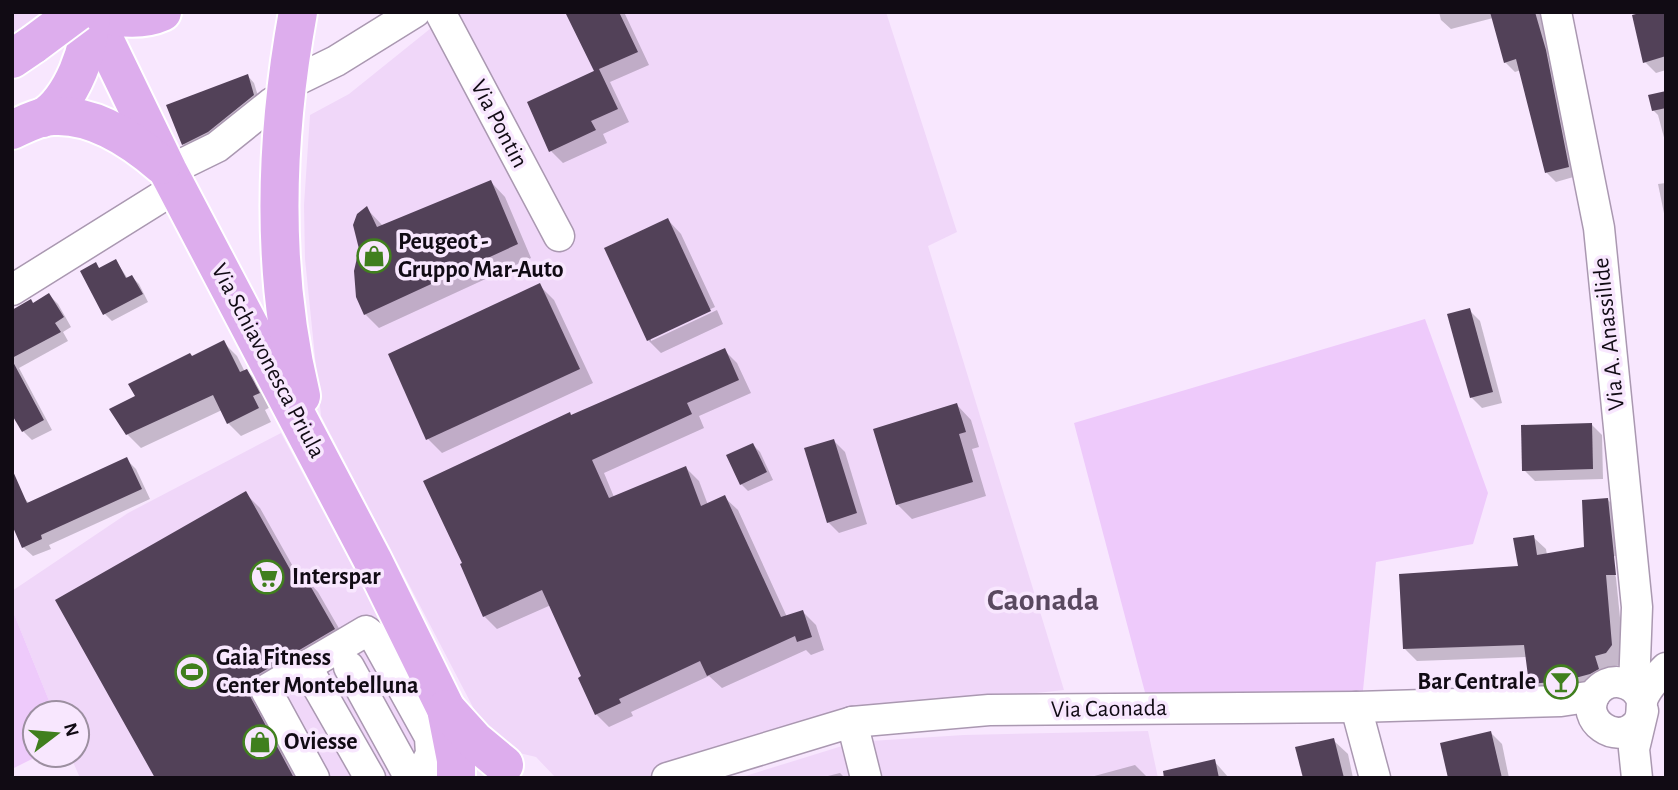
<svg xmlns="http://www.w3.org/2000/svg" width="1678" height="790" font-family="'Alegreya Sans',sans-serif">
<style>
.built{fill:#f0d7f9}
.green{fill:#eecafb}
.shadow{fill:#0003}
.building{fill:#524158}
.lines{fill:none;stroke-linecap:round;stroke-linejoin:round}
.minor-casing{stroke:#aa98b1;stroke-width:33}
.major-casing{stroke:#fff;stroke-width:42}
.minor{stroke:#fff;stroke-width:30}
.major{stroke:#ddaded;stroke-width:38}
.major-bridge-casing{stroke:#fff;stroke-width:42;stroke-linecap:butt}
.major-bridge{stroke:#ddaded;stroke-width:38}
.labels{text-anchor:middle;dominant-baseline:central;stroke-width:7;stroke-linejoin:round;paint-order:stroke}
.street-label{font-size:24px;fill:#110b14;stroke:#f8e7fe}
.poi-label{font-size:24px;font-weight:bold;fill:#110b14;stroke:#f8e7fe;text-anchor:start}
.district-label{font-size:32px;font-weight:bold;fill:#59485f;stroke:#f8e7fe}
</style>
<rect width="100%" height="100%" fill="#f8e7fe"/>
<!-- built -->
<g class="built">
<path d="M12 12H42L12 34Z"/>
<path d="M451 12H886L957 232 928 246 1064 690 908 707 716 752 652 778H556L536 757 515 752 487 734 321 416 305 259 304 205 310 115 349 94Z"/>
<path d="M281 433 380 618 444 746 427 778H80L70 755H77V713H54L12 609V591L128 513Z"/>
<path d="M1148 731 1158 778H739L855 742 964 735Z"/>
</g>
<!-- green -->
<g class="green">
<path d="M1425 319 1488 493 1473 544 1376 562 1362 700H1147L1074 423Z"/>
<path d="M12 609 54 713H35V755H40L12 769Z"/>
</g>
<!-- shadow -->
<g class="shadow">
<path d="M567 12H624L649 65 610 82 629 122 603 134 607 143 563 163 551 151 597 72Z"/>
<path d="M1439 12H1541L1554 61 1577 176 1556 182 1547 173 1521 70 1515 72 1505 62 1493 18 1451 29 1441 20Z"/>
<path d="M1666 12V70L1656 73 1645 62Z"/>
<path d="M248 76 254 83 260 102 190 151 183 144Z"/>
<path d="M1666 93V145L1658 115 1653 110Z"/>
<path d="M491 182 505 197 531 258 379 328 365 314 367 209 383 226Z"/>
<path d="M1666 183V223L1658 184Z"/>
<path d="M668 220 681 234 715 307 651 337V341L717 310 723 324 661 353 648 340Z"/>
<path d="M116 261 128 279 132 277 139 284 148 302 112 321 105 314 82 272 96 265 100 269Z"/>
<path d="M540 286 554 300 593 383 442 453 428 439Z"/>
<path d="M49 295 58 304 71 327 63 332 68 341 19 368 52 430 32 440 23 431 12 410V334Z"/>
<path d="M1469 310 1480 321 1502 403 1482 408 1471 397Z"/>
<path d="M224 343 237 356 245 372 247 371 260 384 272 406 265 410 271 422 241 436 228 423 222 410 141 448 127 434 137 397 193 358Z"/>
<path d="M724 350 737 363 751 393 699 416 704 428 604 473 614 497 686 468 699 481 708 505 724 497 738 510 787 617 803 612 816 625 824 650 811 655 806 650 722 688 709 676 631 712 633 716 609 727 596 714 583 677 551 605 497 629 484 616 572 417Z"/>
<path d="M957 405 971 420 979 447 972 449 986 496 912 519 897 504Z"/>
<path d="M1591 424 1602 435 1603 479 1535 481 1524 470Z"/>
<path d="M834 441 845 452 867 524 839 533 828 522Z"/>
<path d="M753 445 760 452 773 480 748 491 741 484Z"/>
<path d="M127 460 136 469 150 499 49 545 51 549 33 556 23 547V497L30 504Z"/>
<path d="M246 494 260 508 300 579 304 577 318 592 348 644 258 696 299 778H157Z"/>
<path d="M1608 500 1620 512 1624 554 1611 557 1616 578 1624 657 1619 665 1606 668 1610 681 1543 696 1531 684 1527 657 1417 661 1404 648 1520 567 1533 537 1546 549 1547 555 1586 548Z"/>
<path d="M1491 733 1502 744 1509 778H1450Z"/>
<path d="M1333 740 1348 754 1353 778H1305Z"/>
<path d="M1214 761 1229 778H1179Z"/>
<path d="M1135 765 1148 778H1087Z"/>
<path d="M840 773 845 778H820Z"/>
</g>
<!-- building -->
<g class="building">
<path d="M565 12H619L638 52 599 69 618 109 591 121 596 130 549 152 527 102 596 70 594 71Z"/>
<path d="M1490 12H1535L1546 50 1569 167 1545 173 1516 59 1504 63Z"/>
<path d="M1644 12H1666V56L1643 63 1632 15Z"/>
<path d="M248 74 254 95 208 132 182 145 166 105Z"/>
<path d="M1666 91V108L1652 111 1648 95Z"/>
<path d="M491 180 518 244 364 315 356 297 354 271 359 249 353 225 357 214 367 206 377 227Z"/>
<path d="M668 218 711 311 647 341 604 248Z"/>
<path d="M116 259 126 278 132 275 143 294 103 315 80 271 96 262 99 268Z"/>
<path d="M540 283 580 369 426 440 388 354Z"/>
<path d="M49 293 64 317 55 323 61 332 12 358V310L31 299 33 303Z"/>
<path d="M1470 308 1493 392 1470 398 1447 314Z"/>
<path d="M224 340 240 372 247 369 260 393 253 396 259 408 227 424 213 395 126 435 109 409 135 396 128 384 190 353 192 356Z"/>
<path d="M725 348 739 380 687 403 692 414 592 460 609 498 686 466 701 506 725 495 781 617 803 610 812 637 797 642 795 636 707 676 700 661 619 699 621 703 595 715 578 678 581 676 542 590 483 617 460 564 462 563 423 481 570 412 571 415Z"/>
<path d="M12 360 44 420 22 432 12 415Z"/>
<path d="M957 403 966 432 959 434 973 482 896 505 873 429Z"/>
<path d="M1592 423 1593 469 1522 471 1521 425Z"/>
<path d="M834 439 857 513 827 523 804 448Z"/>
<path d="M753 443 767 472 740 485 726 455Z"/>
<path d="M127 457 142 489 41 535 42 539 22 548 12 525V469L27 503Z"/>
<path d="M246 491 296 580 304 575 335 629 245 682 251 698 294 778H155L55 600Z"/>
<path d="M1608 498 1616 575H1606L1612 645 1606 653 1595 656 1599 669 1590 674 1564 681 1529 684 1524 645 1403 649 1399 574 1518 566 1513 538 1534 535 1537 555 1584 547 1582 500Z"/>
<path d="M1491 731 1502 778H1448L1440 743Z"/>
<path d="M1334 738 1344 778H1303L1295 747Z"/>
<path d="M1215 759 1219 778H1164L1163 771Z"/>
</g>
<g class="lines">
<defs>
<g id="minor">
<path d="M440 12 559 236"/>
<path d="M1556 12 1599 228 1637 607 1634 688"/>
<path d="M288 81 297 80 336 61 415 12"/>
<path d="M168 171 217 147 272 103 286 100"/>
<path d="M12 290 177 187"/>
<path d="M306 666 370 778"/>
<path d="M349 667 410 778"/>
<path d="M1642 700C1634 680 1608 675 1595 694 1579 720 1617 747 1637 724 1644 716 1640 706 1643 698 1647 688 1658 676 1666 668"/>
<path d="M1356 707 1375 778"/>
<path d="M852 722 866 778"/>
<path d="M314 778 266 690 366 631 375 638 430 737 431 754 419 778"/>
<path d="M667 778 852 722 989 710 1356 707 1561 701 1594 696"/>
<path d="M1637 778 1634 749 1643 711"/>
</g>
<g id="major">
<path d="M91 12 168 171 372 559 446 709 456 760V778"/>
<path d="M95 12C116 18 142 21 162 12"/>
<path d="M298 12C275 138 271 271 301 396"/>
<path d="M12 59 34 44"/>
<path d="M42 118C71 103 93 44 90 12"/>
<path d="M12 130C25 124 39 116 54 116 94 114 133 140 162 165"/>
<path d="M446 709 475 741 504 765"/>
</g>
</defs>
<!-- minor casing -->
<use href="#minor" class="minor-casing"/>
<!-- major casing -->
<use href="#major" class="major-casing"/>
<!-- minor -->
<use href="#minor" class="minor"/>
<!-- major -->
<use href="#major" class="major"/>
<defs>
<path id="major-bridge" d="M34 44 77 12"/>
</defs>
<!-- major-bridge casing -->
<use href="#major-bridge" class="major-bridge-casing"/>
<!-- major-bridge -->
<use href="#major-bridge" class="major-bridge"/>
</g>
<!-- icons -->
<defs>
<symbol id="shop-ring" viewBox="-11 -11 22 22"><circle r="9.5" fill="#f8e7fe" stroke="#407f1e" stroke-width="1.5"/><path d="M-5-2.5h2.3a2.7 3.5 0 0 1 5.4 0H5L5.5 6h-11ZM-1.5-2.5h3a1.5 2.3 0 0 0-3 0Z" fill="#407f1e"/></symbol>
<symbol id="supermarket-ring" viewBox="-11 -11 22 22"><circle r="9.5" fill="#f8e7fe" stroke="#407f1e" stroke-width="1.5"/><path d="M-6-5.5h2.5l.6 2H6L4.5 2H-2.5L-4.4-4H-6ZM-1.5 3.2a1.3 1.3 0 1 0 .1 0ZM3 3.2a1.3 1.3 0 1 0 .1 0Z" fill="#407f1e"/></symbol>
<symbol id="stadium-ring" viewBox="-11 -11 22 22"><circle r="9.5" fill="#f8e7fe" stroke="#407f1e" stroke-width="1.5"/><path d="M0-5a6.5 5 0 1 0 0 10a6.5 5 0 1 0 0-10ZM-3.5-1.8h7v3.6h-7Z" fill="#407f1e"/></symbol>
<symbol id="bar-ring" viewBox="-11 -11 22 22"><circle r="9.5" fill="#f8e7fe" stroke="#407f1e" stroke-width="1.5"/><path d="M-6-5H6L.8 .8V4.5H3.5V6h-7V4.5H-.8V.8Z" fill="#407f1e"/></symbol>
</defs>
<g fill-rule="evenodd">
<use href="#shop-ring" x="355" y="237" width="38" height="38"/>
<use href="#supermarket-ring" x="248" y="558" width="38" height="38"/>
<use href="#stadium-ring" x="173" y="653" width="38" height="38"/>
<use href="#bar-ring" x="1542" y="663" width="38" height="38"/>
<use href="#shop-ring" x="241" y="723" width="38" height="38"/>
</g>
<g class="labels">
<!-- street labels -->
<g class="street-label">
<text transform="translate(499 124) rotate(62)">Via Pontin</text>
<text transform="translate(1609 334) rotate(-96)">Via A. Anassilide</text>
<text transform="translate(268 361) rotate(62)">Via Schiavonesca Priula</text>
<text transform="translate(1109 709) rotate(-1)">Via Caonada</text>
</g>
<!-- poi labels -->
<g class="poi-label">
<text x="398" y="242">Peugeot -<tspan x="398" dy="28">Gruppo Mar-Auto</tspan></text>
<text x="292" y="577">Interspar</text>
<text x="216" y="658">Gaia Fitness<tspan x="216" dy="28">Center Montebelluna</tspan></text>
<text x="1536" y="682" text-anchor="end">Bar Centrale</text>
<text x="284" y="742">Oviesse</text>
</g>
<!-- district labels -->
<g class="district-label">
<text x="1043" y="600">Caonada</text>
</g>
</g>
<!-- border -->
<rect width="1678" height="790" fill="none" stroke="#110b14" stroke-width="28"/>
<!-- north arrow -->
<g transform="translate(56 734) rotate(74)"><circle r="33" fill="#f8e7fe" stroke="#9c8fa0" stroke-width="2"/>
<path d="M0-5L12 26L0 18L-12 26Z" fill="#407f1e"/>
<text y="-10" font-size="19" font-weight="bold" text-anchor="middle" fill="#110b14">N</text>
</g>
</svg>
